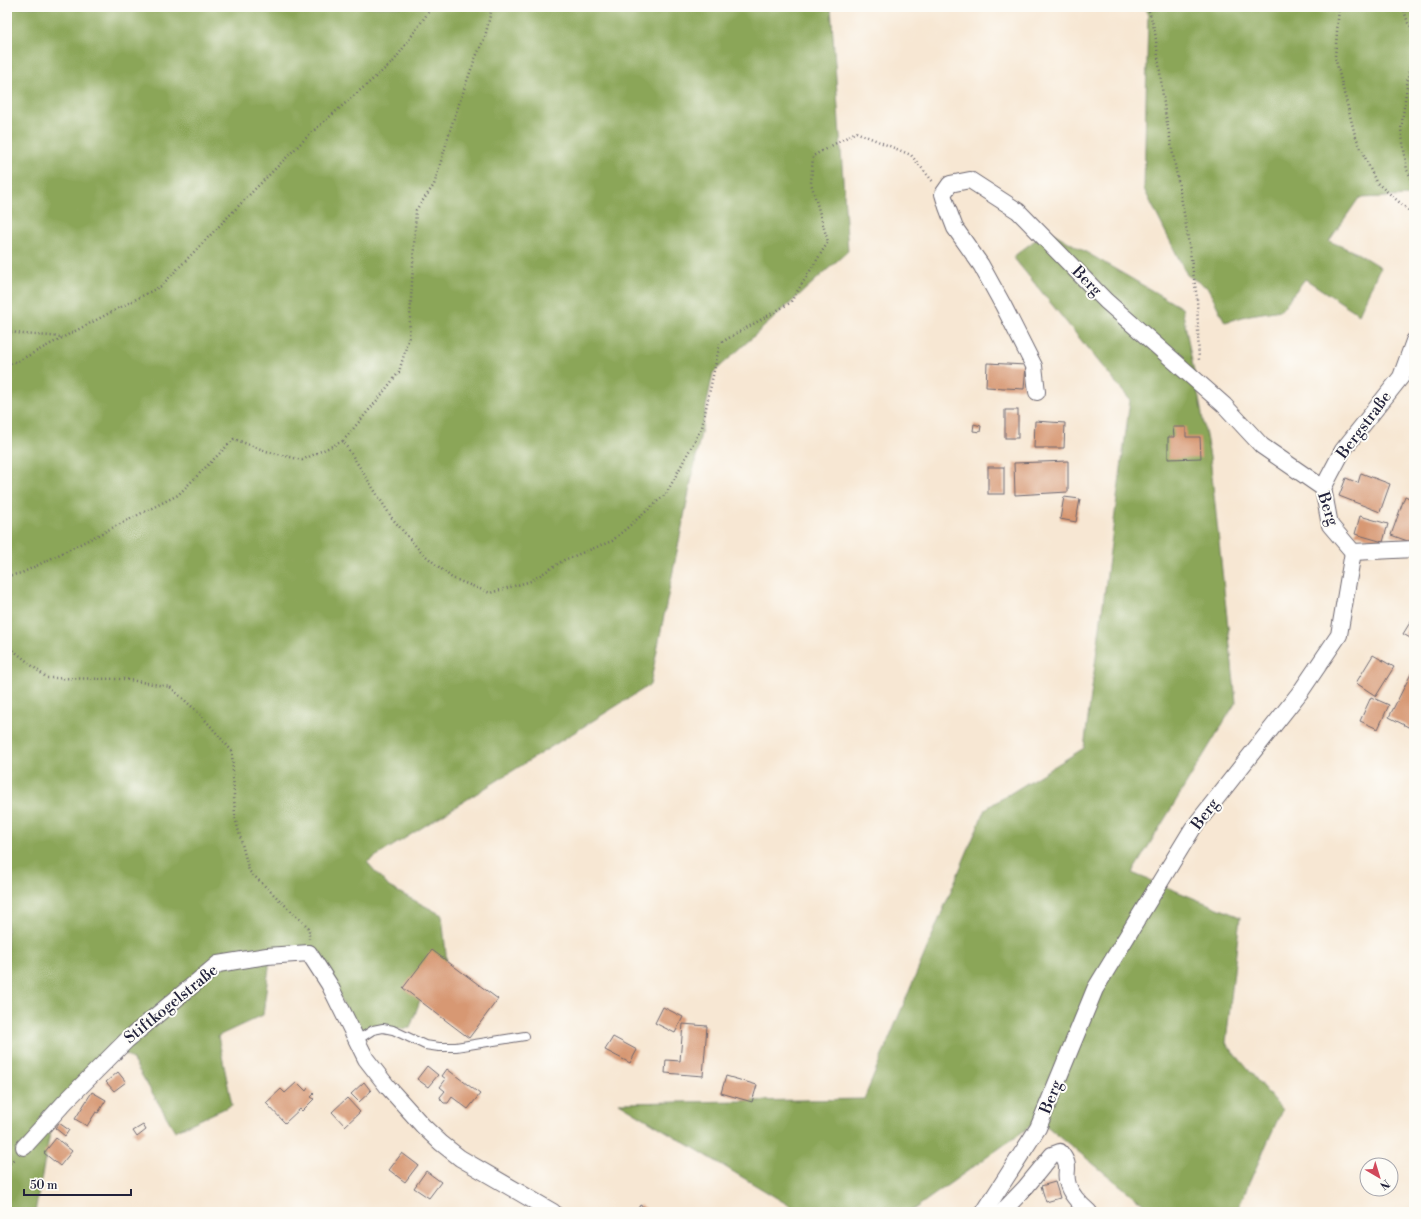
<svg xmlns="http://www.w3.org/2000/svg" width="1421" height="1219" font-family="'Libre Bodoni',serif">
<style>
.forest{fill:#8ba659;stroke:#56644a}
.building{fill:#d79873}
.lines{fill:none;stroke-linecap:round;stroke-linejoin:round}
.lane-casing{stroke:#6d6770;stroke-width:10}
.street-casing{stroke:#6d6770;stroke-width:18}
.path{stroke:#6d6770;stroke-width:2.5;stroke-dasharray:1 3;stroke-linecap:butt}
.lane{stroke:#fff;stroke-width:8}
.street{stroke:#fff;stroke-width:16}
.labels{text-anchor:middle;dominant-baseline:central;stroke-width:4;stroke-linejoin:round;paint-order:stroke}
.street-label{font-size:16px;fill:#22223b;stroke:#fdfcf7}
</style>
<rect width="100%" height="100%" fill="#fdfcf7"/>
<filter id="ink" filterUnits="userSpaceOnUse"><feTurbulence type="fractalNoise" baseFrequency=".025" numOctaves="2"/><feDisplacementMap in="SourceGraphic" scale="8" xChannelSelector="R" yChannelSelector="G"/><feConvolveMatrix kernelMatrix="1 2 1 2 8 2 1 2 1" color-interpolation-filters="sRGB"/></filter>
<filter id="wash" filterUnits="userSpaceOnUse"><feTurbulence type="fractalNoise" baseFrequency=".012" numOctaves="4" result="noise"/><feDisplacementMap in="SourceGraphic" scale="16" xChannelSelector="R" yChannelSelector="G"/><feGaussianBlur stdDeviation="0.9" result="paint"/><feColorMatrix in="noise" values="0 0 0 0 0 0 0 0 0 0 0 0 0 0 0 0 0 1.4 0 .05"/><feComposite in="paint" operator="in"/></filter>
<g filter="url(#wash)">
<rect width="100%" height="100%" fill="#f7e7d3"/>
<!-- forest -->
<g class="forest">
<path d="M7 7H831L848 251 713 373 650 685 367 862 389 887 442 915 448 974 422 995 410 1028 358 1033 316 951H271L263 1015 218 1036 232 1105 175 1131 132 1059 111 1043 66 1101 50 1133 35 1212H7Z"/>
<path d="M1144 7H1414V196L1359 198 1329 241 1357 253 1380 267 1359 314 1305 279 1281 310 1250 315 1225 322 1208 288 1187 275 1144 189 1148 15Z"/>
<path d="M1048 230 1182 308 1210 457 1236 702 1132 873 1240 917 1226 1043 1282 1110 1236 1212H1153L1039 1120 910 1212H800L619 1103 864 1099 985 809 1084 748 1130 400 1013 257Z"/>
</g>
<g id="blocks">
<!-- building -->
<g class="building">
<path d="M987 363 1026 365 1024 389 986 387Z"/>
<rect x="1005" y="410" width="13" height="28"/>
<path d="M1035 421 1065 423 1064 448H1034Z"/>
<path d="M974 424 981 426 980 432 973 431Z"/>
<path d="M1173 427H1186V437H1200L1201 458 1168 459V437H1174Z"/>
<path d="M1068 461V492L1015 495 1014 463Z"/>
<rect x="988" y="467" width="16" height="27"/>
<path d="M1361 473 1390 484 1380 512 1339 496 1346 478 1358 483Z"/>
<path d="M1405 496 1414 500V540L1413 543 1391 535Z"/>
<path d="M1064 497 1080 499 1076 522 1060 519Z"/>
<path d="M1360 516 1388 524 1383 542 1355 534Z"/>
<path d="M1414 616V640L1403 634Z"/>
<path d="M1373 655 1394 667 1376 696 1356 683Z"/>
<path d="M1414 668V730L1389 717Z"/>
<path d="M1371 697 1389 705 1378 729 1360 721Z"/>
<path d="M432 950 498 999 469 1038 403 988Z"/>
<path d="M663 1007 683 1017 675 1033 655 1023Z"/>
<path d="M683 1024 707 1026 703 1076 665 1073 666 1060 680 1061Z"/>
<path d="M613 1037 637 1050 630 1063 605 1050Z"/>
<path d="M427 1066 438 1075 428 1087 417 1079Z"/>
<path d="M447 1069 480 1094 468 1109 452 1097 448 1103H444L441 1100 440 1097 445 1091 440 1087 446 1079 442 1076Z"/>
<path d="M118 1072 126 1082 114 1091 106 1082Z"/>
<path d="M726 1076 757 1085 752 1102 721 1093Z"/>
<path d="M297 1082 306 1091 308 1088 314 1094 311 1097 314 1099 302 1111 300 1109 285 1123 266 1103 281 1089 285 1093Z"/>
<path d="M364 1082 371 1091 359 1102 351 1094Z"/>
<path d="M92 1092 106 1100 98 1113 96 1112 87 1126 75 1119Z"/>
<path d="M347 1098 360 1112 345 1126 332 1112Z"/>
<path d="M59 1123 69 1130 65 1136 55 1128Z"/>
<path d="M143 1125 146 1130 137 1137 133 1131Z"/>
<path d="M56 1138 72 1151 60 1166 44 1153Z"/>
<path d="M402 1153 418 1165 405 1182 389 1170Z"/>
<path d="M426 1171 441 1182 429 1198 414 1188Z"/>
<path d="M1055 1182 1060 1198 1046 1202 1041 1186Z"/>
<path d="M640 1205 652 1212H636Z"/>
</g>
</g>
</g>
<g filter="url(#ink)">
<use href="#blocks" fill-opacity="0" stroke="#6d6770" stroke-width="1"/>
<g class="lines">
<defs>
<path id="lane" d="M356 1041 373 1030 383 1028 393 1030 425 1045 439 1047H456L525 1036"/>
<g id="street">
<path d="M1037 392 1034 366 1003 305 981 265 955 228 947 207 943 194 950 184 970 180 1018 211 1106 301 1224 405 1262 446 1323 488 1330 525 1353 552"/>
<path d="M1323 488 1343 450 1401 377 1414 341"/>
<path d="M1353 552 1414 549"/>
<path d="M24 1147 66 1101 127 1040 218 964 267 956 309 953 329 984 366 1059 387 1086 423 1126 441 1143 460 1158 553 1212"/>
<path d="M984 1212 1038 1128 1095 989 1193 828 1301 691 1339 635 1353 552"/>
<path d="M1002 1212 1025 1188 1052 1155 1060 1152C1073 1168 1063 1170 1068 1185 1071 1195 1081 1205 1089 1212"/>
</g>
</defs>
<!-- lane casing -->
<use href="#lane" class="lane-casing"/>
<!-- street casing -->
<use href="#street" class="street-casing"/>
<!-- path -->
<g class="path">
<path d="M1148 7 1155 32 1165 112 1184 213 1197 298 1199 362"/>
<path d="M1339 7 1335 57 1355 135 1376 182 1414 215"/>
<path d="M1403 7 1408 23 1414 30"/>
<path d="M1414 52 1409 71 1401 129 1407 170 1414 183"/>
<path d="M7 331 23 334 63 337"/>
<path d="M7 365 20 360 161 286 254 190 312 132 394 61 432 7"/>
<path d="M343 441 379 398 399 372 409 337 416 210 434 185 452 124 474 61 485 37 492 7"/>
<path d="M7 576 22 573 178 495 234 439 266 451 302 460 343 441 392 518 420 551 452 578 490 593 531 581 564 560 612 541 666 494 702 427 720 343 790 303 828 242 811 183 813 156 856 132 911 155 934 183"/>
<path d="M7 645 47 678 124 679 170 687 200 714 232 751 235 817 249 871 309 928V939"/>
<path d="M7 1166 15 1158"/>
</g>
<!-- lane -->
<use href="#lane" class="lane"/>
<!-- street -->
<use href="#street" class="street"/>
</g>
</g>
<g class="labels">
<!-- street labels -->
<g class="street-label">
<text transform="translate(1087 281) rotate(45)">Berg</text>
<text transform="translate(1364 425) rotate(-53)">Bergstraße</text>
<text transform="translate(1328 509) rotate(71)">Berg</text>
<text transform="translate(1205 814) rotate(-53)">Berg</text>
<text transform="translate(171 1004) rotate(-39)">Stiftkogelstraße</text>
<text transform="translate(1051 1097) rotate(-68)">Berg</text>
</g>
</g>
<!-- margin -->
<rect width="1421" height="1219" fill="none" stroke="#fdfcf7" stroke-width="24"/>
<!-- north arrow -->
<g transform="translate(1379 1177) rotate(142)"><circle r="19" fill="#fdfcf7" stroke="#a5a5ac"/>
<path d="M0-3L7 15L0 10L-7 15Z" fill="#d1495b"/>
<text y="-6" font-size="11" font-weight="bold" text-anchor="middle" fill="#22223b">N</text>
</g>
<!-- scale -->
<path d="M24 1189v6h107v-6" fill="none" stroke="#22223b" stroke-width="2"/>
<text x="30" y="1189" font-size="12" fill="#22223b" stroke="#fdfcf7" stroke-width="3" paint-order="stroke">50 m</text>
</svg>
